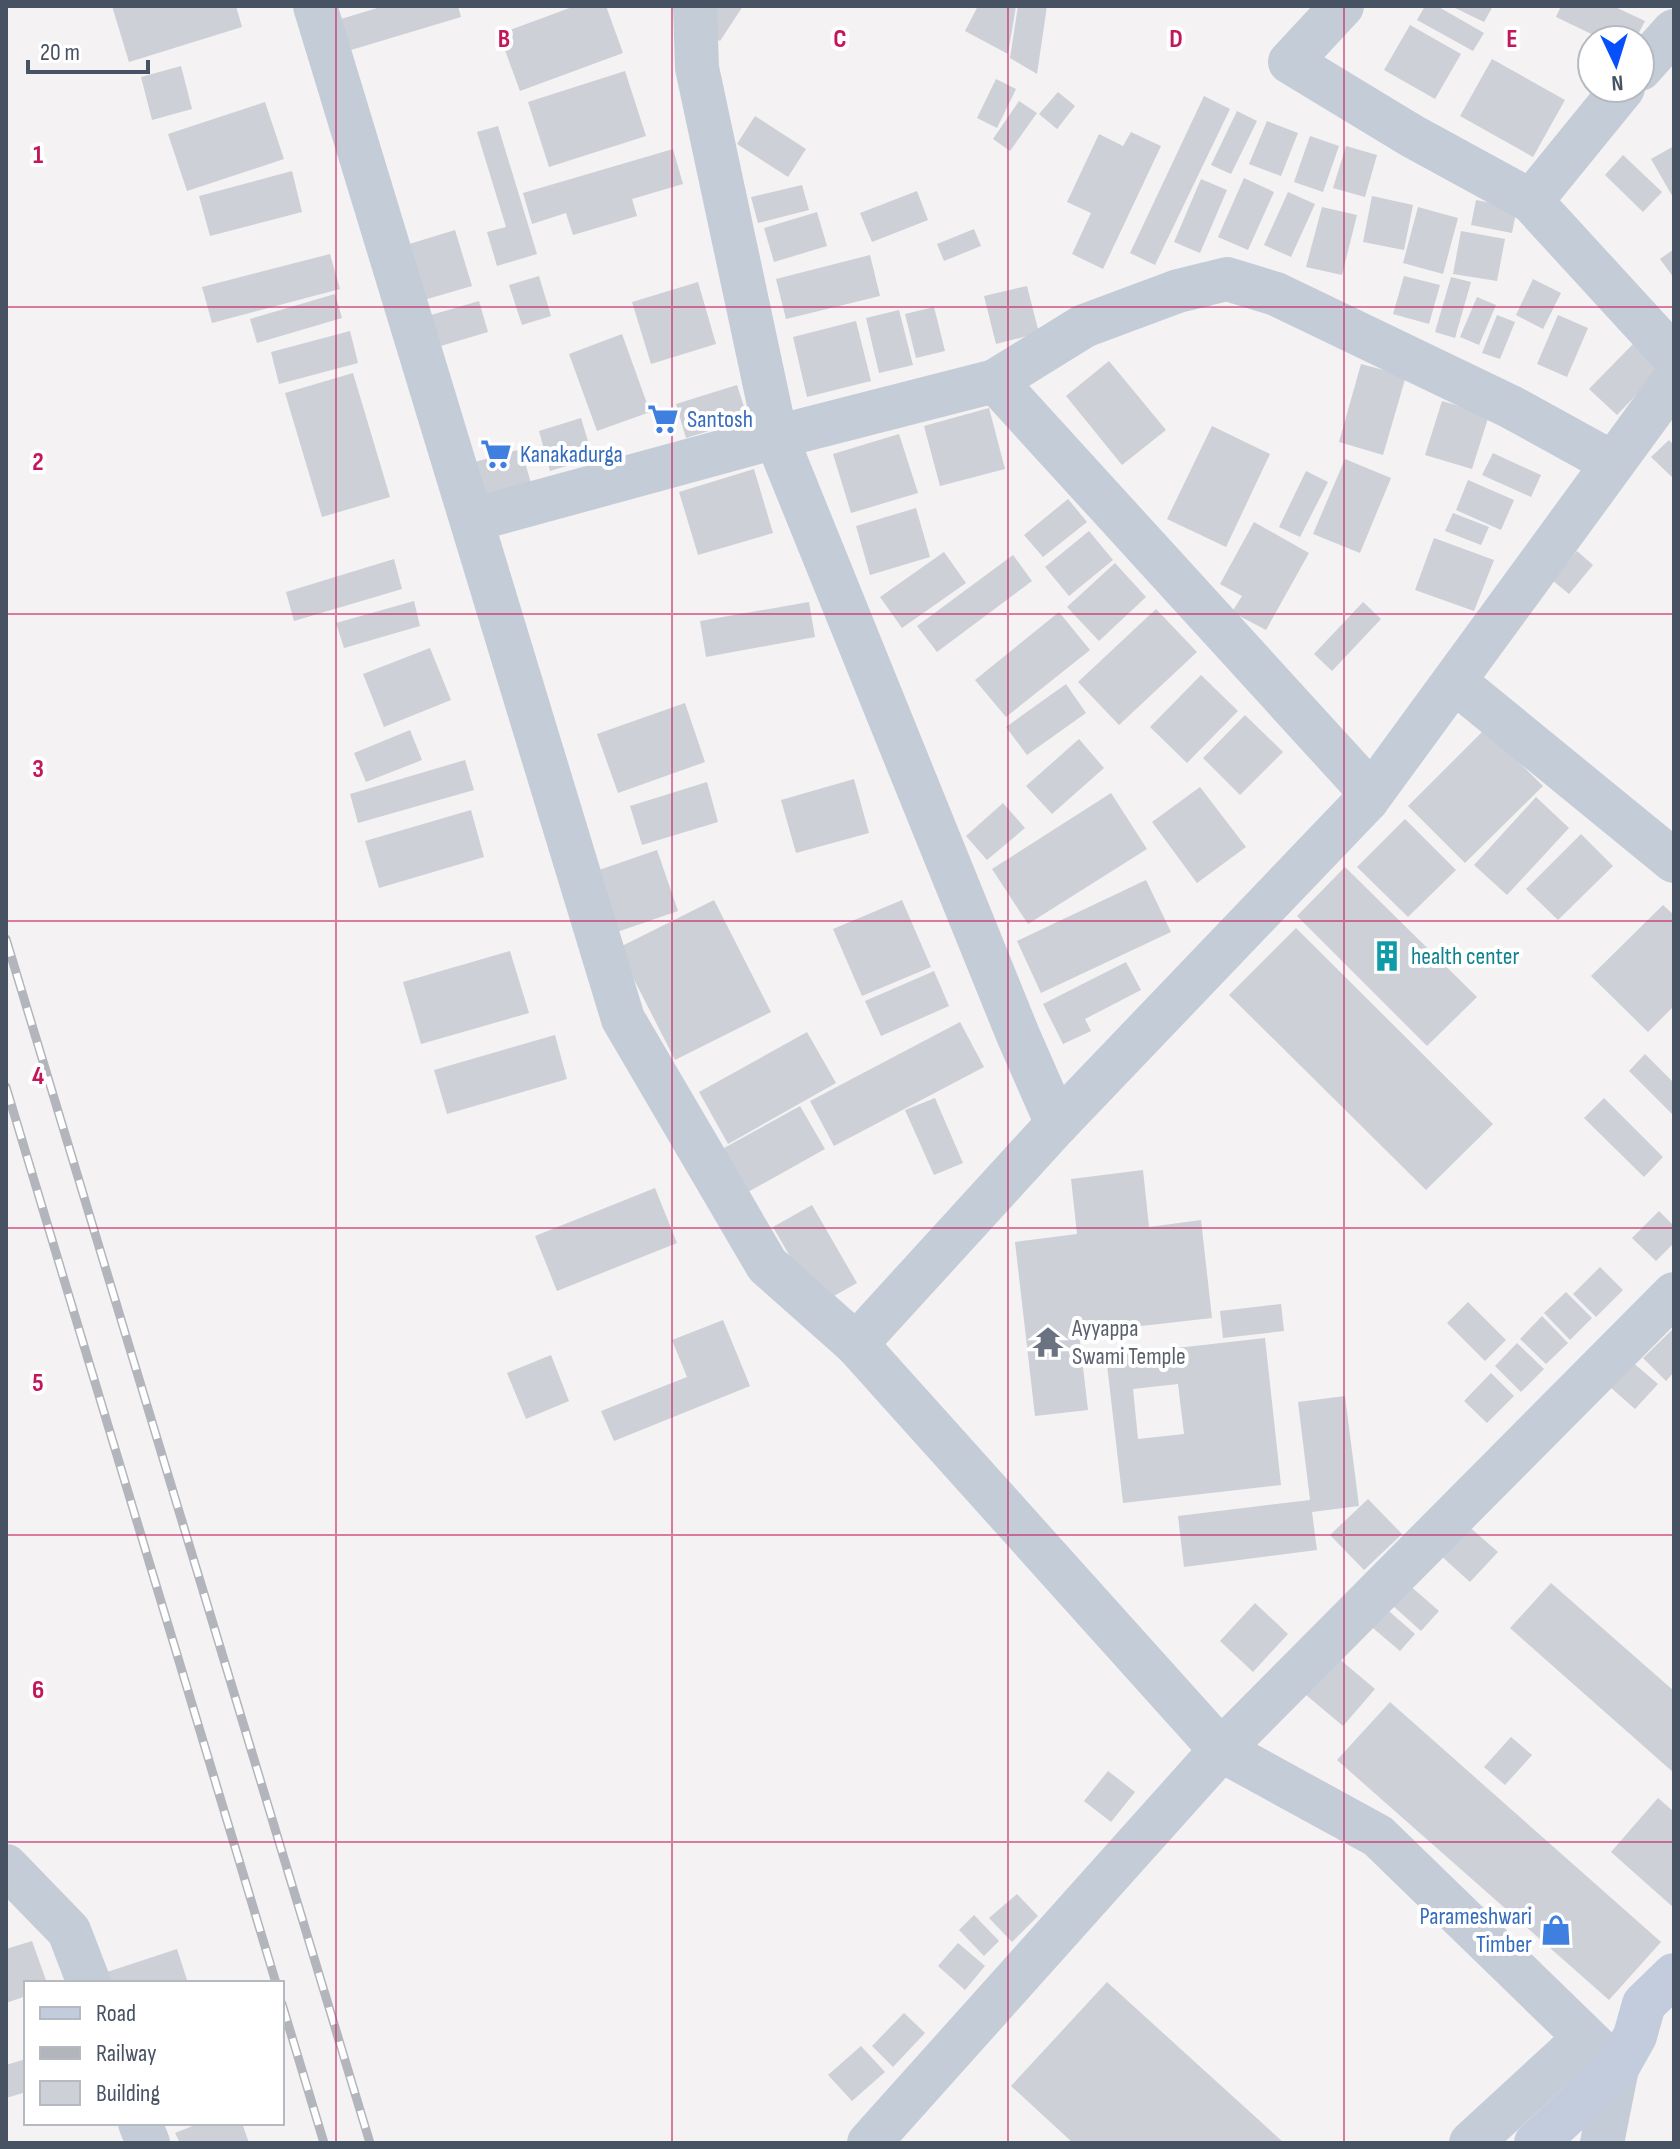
<svg xmlns="http://www.w3.org/2000/svg" width="1680" height="2149" font-family="'Sofia Sans Condensed',sans-serif">
<style>
.building{fill:#cdd0d7;fill-rule:evenodd}
.lines{fill:none;stroke-linecap:round;stroke-linejoin:round}
.street{stroke:#c4ccd8;stroke-width:44}
.secondary{stroke:#c3ccdc;stroke-width:44}
.rail-casing{stroke:#b3b5bd;stroke-width:9}
.rail{stroke:#fff;stroke-width:6;stroke-dasharray:18;stroke-linecap:butt}
.grid{fill:none;stroke:#c2185b;stroke-width:2;stroke-opacity:0.55}
.labels{text-anchor:middle;dominant-baseline:central;stroke-width:8;stroke-linejoin:round;paint-order:stroke}
.shop-label{font-size:24px;fill:#366cbe;stroke:#fff;text-anchor:start}
.culture-label{font-size:24px;fill:#0d838f;stroke:#fff;text-anchor:start}
.worship-label{font-size:24px;fill:#5b616d;stroke:#fff;text-anchor:start}
.grid-label{font-size:26px;text-anchor:middle;font-weight:bold;fill:#c2185b;stroke:#fff;stroke-width:8;stroke-linejoin:round;paint-order:stroke}
</style>
<rect width="100%" height="100%" fill="#f4f2f2"/>
<!-- building -->
<g class="building">
<path d="M112 6H236L242 27 129 62Z"/>
<path d="M384 6H458L461 17 351 50 341 19Z"/>
<path d="M575 6H606L623 53 520 91 499 34Z"/>
<path d="M716 6H743L720 41 701 28Z"/>
<path d="M978 6H1016L1008 54 965 31Z"/>
<path d="M1018 6H1047L1037 74 1010 58Z"/>
<path d="M1425 6H1437L1484 33 1473 51 1417 20Z"/>
<path d="M1451 6H1493L1484 22Z"/>
<path d="M1561 6H1613L1645 21 1635 40H1604L1556 17Z"/>
<path d="M1410 25 1461 54 1435 99 1384 70Z"/>
<path d="M1492 59 1565 100 1533 157 1460 116Z"/>
<path d="M181 66 192 109 152 120 141 77Z"/>
<path d="M625 71 646 136 549 167 528 102Z"/>
<path d="M996 79 1016 89 997 128 977 118Z"/>
<path d="M1058 92 1075 106 1057 129 1039 114Z"/>
<path d="M1204 96 1230 109 1155 265 1130 253Z"/>
<path d="M1019 101 1037 113 1010 151 993 139Z"/>
<path d="M265 102 284 159 187 191 168 134Z"/>
<path d="M1237 111 1257 121 1231 174 1211 165Z"/>
<path d="M755 116 806 149 788 177 737 144Z"/>
<path d="M1267 121 1298 133 1281 176 1249 164Z"/>
<path d="M498 126 537 254 497 266 487 232 506 227 477 132Z"/>
<path d="M1131 132 1161 146 1103 269 1072 254 1091 213 1067 202 1099 134 1123 146Z"/>
<path d="M1310 136 1339 146 1323 192 1294 182Z"/>
<path d="M1346 146 1377 155 1365 197 1333 188Z"/>
<path d="M1674 146V199L1651 159Z"/>
<path d="M673 149 683 184 632 199 637 216 573 235 566 213 532 224 523 193Z"/>
<path d="M1623 155 1662 192 1643 212 1605 175Z"/>
<path d="M292 171 302 212 210 236 199 196Z"/>
<path d="M1244 178 1274 192 1248 250 1218 237Z"/>
<path d="M1201 179 1227 190 1200 253 1174 242Z"/>
<path d="M802 185 809 210 758 223 751 197Z"/>
<path d="M917 191 928 220 872 242 860 213Z"/>
<path d="M1288 192 1315 204 1291 257 1264 245Z"/>
<path d="M1372 196 1413 205 1404 250 1363 242Z"/>
<path d="M1476 200 1517 208 1512 233 1471 225Z"/>
<path d="M1322 207 1357 215 1342 275 1306 267Z"/>
<path d="M1418 207 1458 218 1443 274 1403 263Z"/>
<path d="M817 212 827 246 774 262 764 228Z"/>
<path d="M974 229 981 246 944 261 937 244Z"/>
<path d="M455 230 472 286 410 304 393 249Z"/>
<path d="M1461 231 1505 239 1497 281 1453 274Z"/>
<path d="M1674 249V278L1660 259Z"/>
<path d="M330 254 340 289 212 323 202 287Z"/>
<path d="M870 255 880 296 786 319 776 279Z"/>
<path d="M539 276 551 316 522 325 509 285Z"/>
<path d="M1404 276 1440 285 1429 324 1393 314Z"/>
<path d="M1451 277 1471 282 1455 338 1435 332Z"/>
<path d="M1533 279 1561 293 1543 329 1516 315Z"/>
<path d="M698 282 716 344 651 364 632 302Z"/>
<path d="M1027 286 1039 333 996 344 984 296Z"/>
<path d="M335 294 342 318 257 343 250 319Z"/>
<path d="M1477 297 1496 305 1479 345 1460 337Z"/>
<path d="M479 301 488 332 424 351 414 320Z"/>
<path d="M934 307 945 351 916 358 905 314Z"/>
<path d="M899 310 913 365 879 373 866 318Z"/>
<path d="M1497 315 1515 322 1500 359 1482 353Z"/>
<path d="M1558 315 1588 328 1567 377 1537 364Z"/>
<path d="M856 321 871 381 807 397 793 337Z"/>
<path d="M350 331 358 363 279 384 271 352Z"/>
<path d="M622 334 650 412 597 431 569 354Z"/>
<path d="M1634 343 1661 369 1617 415 1589 389Z"/>
<path d="M1109 361 1166 430 1122 465 1066 396Z"/>
<path d="M1361 364 1406 376 1383 455 1339 442Z"/>
<path d="M353 373 390 497 322 517 285 393Z"/>
<path d="M737 385 748 419 686 438 676 404Z"/>
<path d="M1442 401 1489 415 1472 469 1425 455Z"/>
<path d="M989 408 1005 469 940 486 924 426Z"/>
<path d="M581 418 593 458 550 471 539 431Z"/>
<path d="M1212 426 1270 454 1226 547 1167 519Z"/>
<path d="M899 434 918 493 851 513 833 454Z"/>
<path d="M1669 440 1674 445V479L1651 457Z"/>
<path d="M521 449 531 483 472 501 461 466Z"/>
<path d="M1493 453 1541 475 1531 497 1482 475Z"/>
<path d="M1345 459 1391 478 1360 553 1313 534Z"/>
<path d="M754 469 773 533 698 555 679 492Z"/>
<path d="M1306 471 1328 482 1300 537 1279 527Z"/>
<path d="M1468 480 1514 500 1501 530 1456 510Z"/>
<path d="M1068 499 1087 522 1043 557 1024 535Z"/>
<path d="M916 508 930 557 870 575 856 526Z"/>
<path d="M1453 513 1489 527 1481 545 1445 531Z"/>
<path d="M1254 522 1309 553 1266 630 1232 612 1242 596 1220 584Z"/>
<path d="M1089 531 1113 560 1069 596 1045 567Z"/>
<path d="M1434 538 1494 560 1474 611 1415 590Z"/>
<path d="M1577 551 1593 565 1569 594 1552 580Z"/>
<path d="M944 552 966 583 902 628 880 597Z"/>
<path d="M1013 555 1032 581 937 652 917 626Z"/>
<path d="M394 559 402 589 294 621 286 592Z"/>
<path d="M1115 563 1146 597 1099 641 1067 607Z"/>
<path d="M414 601 420 626 344 648 336 623Z"/>
<path d="M809 602 815 637 706 657 700 621Z"/>
<path d="M1363 602 1381 619 1332 671 1314 654Z"/>
<path d="M1156 609 1197 652 1119 725 1078 682Z"/>
<path d="M1059 612 1090 650 1006 717 975 680Z"/>
<path d="M430 648 451 700 384 727 363 674Z"/>
<path d="M1201 675 1238 711 1187 763 1150 727Z"/>
<path d="M1066 684 1086 713 1027 755 1006 727Z"/>
<path d="M685 703 705 762 618 793 597 734Z"/>
<path d="M1245 715 1283 752 1240 795 1203 758Z"/>
<path d="M1485 729 1543 786 1465 863 1408 806Z"/>
<path d="M410 730 422 760 366 782 354 753Z"/>
<path d="M1079 739 1104 768 1052 814 1026 786Z"/>
<path d="M465 760 474 790 358 823 350 794Z"/>
<path d="M854 779 869 833 796 853 781 800Z"/>
<path d="M707 782 718 822 642 845 630 806Z"/>
<path d="M1200 787 1246 847 1197 883 1152 822Z"/>
<path d="M1111 793 1147 849 1028 924 992 869Z"/>
<path d="M1536 797 1569 828 1507 895 1474 865Z"/>
<path d="M1003 803 1025 828 987 860 966 836Z"/>
<path d="M471 810 484 857 379 888 365 841Z"/>
<path d="M1405 819 1456 870 1408 917 1357 867Z"/>
<path d="M1581 834 1613 866 1558 920 1526 889Z"/>
<path d="M657 850 678 911 617 932 596 871Z"/>
<path d="M1345 867 1477 997 1427 1046 1297 916Z"/>
<path d="M1146 880 1171 932 1041 993 1017 941Z"/>
<path d="M714 900 771 1012 675 1060 618 948Z"/>
<path d="M902 900 931 967 862 996 833 929Z"/>
<path d="M1663 905 1674 915V1006L1648 1032 1591 976Z"/>
<path d="M1296 928 1493 1124 1426 1190 1229 995Z"/>
<path d="M510 951 529 1013 421 1044 403 982Z"/>
<path d="M1126 962 1141 990 1085 1019 1091 1031 1063 1044 1043 1004Z"/>
<path d="M934 971 949 1006 881 1036 865 1001Z"/>
<path d="M960 1022 984 1067 834 1146 810 1101Z"/>
<path d="M807 1032 836 1083 728 1144 699 1092Z"/>
<path d="M555 1035 567 1079 447 1114 434 1070Z"/>
<path d="M1645 1054 1674 1083V1116L1629 1071Z"/>
<path d="M935 1098 963 1163 934 1175 905 1110Z"/>
<path d="M1604 1098 1663 1157 1644 1177 1584 1118Z"/>
<path d="M800 1106 825 1149 739 1197 715 1153Z"/>
<path d="M1143 1170 1149 1227 1201 1220 1212 1318 1079 1333 1088 1410 1035 1416 1015 1242 1077 1234 1071 1179Z"/>
<path d="M655 1188 677 1243 557 1291 535 1236Z"/>
<path d="M812 1205 857 1283 818 1305 773 1227Z"/>
<path d="M1659 1211 1674 1226V1243L1656 1261 1632 1238Z"/>
<path d="M1600 1267 1623 1290 1596 1317 1573 1294Z"/>
<path d="M1566 1292 1592 1318 1570 1340 1544 1313Z"/>
<path d="M1468 1302 1506 1340 1485 1361 1447 1323Z"/>
<path d="M1281 1304 1284 1331 1223 1338 1220 1311Z"/>
<path d="M1542 1316 1568 1343 1546 1364 1520 1339Z"/>
<path d="M723 1320 750 1386 614 1441 601 1411 687 1377 672 1340Z"/>
<path d="M1674 1328V1372L1666 1381 1643 1358Z"/>
<path d="M1265 1338 1281 1485 1123 1503 1106 1356ZM1178 1384 1184 1434 1138 1439 1133 1389Z"/>
<path d="M1517 1343 1544 1369 1521 1392 1495 1366Z"/>
<path d="M551 1355 569 1401 526 1419 507 1373Z"/>
<path d="M1631 1361 1658 1384 1635 1409 1609 1386Z"/>
<path d="M1491 1373 1514 1396 1487 1423 1464 1401Z"/>
<path d="M1345 1396 1359 1506 1312 1512 1317 1550 1184 1567 1178 1516 1310 1500 1298 1402Z"/>
<path d="M1368 1499 1402 1534 1364 1570 1330 1535Z"/>
<path d="M1466 1524 1498 1552 1470 1582 1439 1554Z"/>
<path d="M1551 1583 1674 1691V1773L1510 1628Z"/>
<path d="M1408 1584 1439 1611 1421 1631 1391 1604Z"/>
<path d="M1255 1603 1288 1634 1253 1672 1220 1641Z"/>
<path d="M1382 1605 1415 1634 1400 1651 1367 1623Z"/>
<path d="M1337 1657 1375 1689 1343 1726 1305 1694Z"/>
<path d="M1390 1702 1661 1942 1609 2000 1337 1760Z"/>
<path d="M1511 1737 1532 1755 1505 1785 1484 1767Z"/>
<path d="M1108 1771 1135 1792 1111 1822 1084 1801Z"/>
<path d="M1658 1798 1674 1812V1908L1611 1852Z"/>
<path d="M1017 1894 1038 1916 1012 1942 989 1918Z"/>
<path d="M974 1915 999 1941 984 1956 959 1930Z"/>
<path d="M32 1941 47 1983H26V1996L6 2003V1949Z"/>
<path d="M958 1943 985 1966 965 1990 938 1966Z"/>
<path d="M177 1949 188 1983H100L98 1975Z"/>
<path d="M1107 1982 1284 2143H1073L1011 2086Z"/>
<path d="M904 2013 925 2033 893 2067 872 2046Z"/>
<path d="M861 2046 885 2072 852 2101 828 2075Z"/>
<path d="M26 2059V2092L6 2098V2065Z"/>
<path d="M200 2123H242L249 2143H180L175 2133Z"/>
</g>
<g class="lines">
<!-- street -->
<g class="street">
<path d="M315 6 623 1019 767 1265 856 1344 1221 1750 1378 1836 1617 2068 1602 2143"/>
<path d="M1342 6 1290 62 1412 136 1531 201 1674 357"/>
<path d="M1640 69 1674 31"/>
<path d="M1531 201 1623 88"/>
<path d="M995 381 1084 326 1178 291 1227 279 1276 294 1511 407 1611 462"/>
<path d="M472 520 776 437 697 68 695 6"/>
<path d="M1455 682 1674 861"/>
<path d="M1057 1124 1018 1035 776 437 995 381 1361 782 1367 800"/>
<path d="M856 1344 1057 1124 1367 800 1674 380"/>
<path d="M6 1866 69 1931 89 1983"/>
<path d="M140 2123 148 2143"/>
<path d="M869 2143 1221 1750 1674 1294"/>
<path d="M1471 2143 1584 2039"/>
</g>
<!-- secondary -->
<path class="secondary" d="M1536 2143 1617 2068 1635 2036 1644 2004 1674 1975"/>
<defs>
<g id="rail">
<path d="M6 939 370 2143"/>
<path d="M6 1087 276 1983"/>
<path d="M282 2004 324 2143"/>
</g>
</defs>
<!-- rail casing -->
<use href="#rail" class="rail-casing"/>
<!-- rail -->
<use href="#rail" class="rail"/>
</g>
<!-- grid -->
<path class="grid" d="M336 6V2143M672 6V2143M1008 6V2143M1344 6V2143M6 307H1674M6 614H1674M6 921H1674M6 1228H1674M6 1535H1674M6 1842H1674"/>
<!-- icons -->
<defs>
<symbol id="supermarket-bare" viewBox="-9 -9 18 18"><path d="M-6-5.5h2.5l.6 2H6L4.5 2H-2.5L-4.4-4H-6ZM-1.5 3.2a1.3 1.3 0 1 0 .1 0ZM3 3.2a1.3 1.3 0 1 0 .1 0Z" fill="#3f7fe0" stroke="#fff" stroke-width="2.5" paint-order="stroke"/></symbol>
<symbol id="building-bare" viewBox="-9 -9 18 18"><path d="M-4-6H4V6H1V3H-1V6H-4ZM-2.5-4.3h1.7v1.8h-1.7ZM.8-4.3h1.7v1.8H.8ZM-2.5-1h1.7V.8h-1.7ZM.8-1h1.7V.8H.8Z" fill="#0f9aa8" stroke="#fff" stroke-width="2.5" paint-order="stroke"/></symbol>
<symbol id="temple-bare" viewBox="-9 -9 18 18"><path d="M0-6L5-2H3V0L6.5 2.5H4V6H1.5V3h-3V6H-4V2.5H-6.5L-3 0V-2H-5Z" fill="#6b7280" stroke="#fff" stroke-width="2.5" paint-order="stroke"/></symbol>
<symbol id="shop-bare" viewBox="-9 -9 18 18"><path d="M-5-2.5h2.3a2.7 3.5 0 0 1 5.4 0H5L5.5 6h-11ZM-1.5-2.5h3a1.5 2.3 0 0 0-3 0Z" fill="#3f7fe0" stroke="#fff" stroke-width="2.5" paint-order="stroke"/></symbol>
</defs>
<g fill-rule="evenodd">
<use href="#supermarket-bare" x="641" y="397" width="44" height="44"/>
<use href="#supermarket-bare" x="474" y="432" width="44" height="44"/>
<use href="#building-bare" x="1365" y="934" width="44" height="44"/>
<use href="#temple-bare" x="1026" y="1320" width="44" height="44"/>
<use href="#shop-bare" x="1534" y="1908" width="44" height="44"/>
</g>
<g class="labels">
<!-- shop labels -->
<g class="shop-label">
<text x="687" y="419">Santosh</text>
<text x="520" y="454">Kanakadurga</text>
<text x="1532" y="1916" text-anchor="end">Parameshwari<tspan x="1532" dy="28">Timber</tspan></text>
</g>
<!-- culture labels -->
<g class="culture-label">
<text x="1411" y="956">health center</text>
</g>
<!-- worship labels -->
<g class="worship-label">
<text x="1072" y="1328">Ayyappa<tspan x="1072" dy="28">Swami Temple</tspan></text>
</g>
</g>
<g class="grid-label">
<text x="504" y="47">B</text>
<text x="840" y="47">C</text>
<text x="1176" y="47">D</text>
<text x="1512" y="47">E</text>
<text x="38" y="163">1</text>
<text x="38" y="470">2</text>
<text x="38" y="777">3</text>
<text x="38" y="1084">4</text>
<text x="38" y="1391">5</text>
<text x="38" y="1698">6</text>
</g>
<!-- border -->
<rect width="1680" height="2149" fill="none" stroke="#475262" stroke-width="16"/>
<!-- legend -->
<rect x="24" y="1981" width="260" height="144" fill="#ffffff" stroke="#b5bac0" stroke-width="2"/>
<rect x="40" y="2007" width="40" height="12" fill="#c3ccdc" stroke="#b5bac0" stroke-width="2"/>
<text x="96" y="2021" font-size="24" fill="#475262">Road</text>
<rect x="40" y="2047" width="40" height="12" fill="#b3b5bd" stroke="#b5bac0" stroke-width="2"/>
<text x="96" y="2061" font-size="24" fill="#475262">Railway</text>
<rect x="40" y="2081" width="40" height="24" fill="#cdd0d7" stroke="#b5bac0" stroke-width="2"/>
<text x="96" y="2101" font-size="24" fill="#475262">Building</text>
<!-- north arrow -->
<g transform="translate(1616 64) rotate(176)"><circle r="38" fill="#ffffff" stroke="#b5bac0" stroke-width="2"/>
<path d="M0-6L14 30L0 20L-14 30Z" fill="#0550fb"/>
<text y="-12" font-size="22" font-weight="bold" text-anchor="middle" fill="#475262">N</text>
</g>
<!-- scale -->
<path d="M28 60v12h120v-12" fill="none" stroke="#475262" stroke-width="4"/>
<text x="40" y="60" font-size="24" fill="#475262" stroke="#ffffff" stroke-width="6" paint-order="stroke">20 m</text>
</svg>
